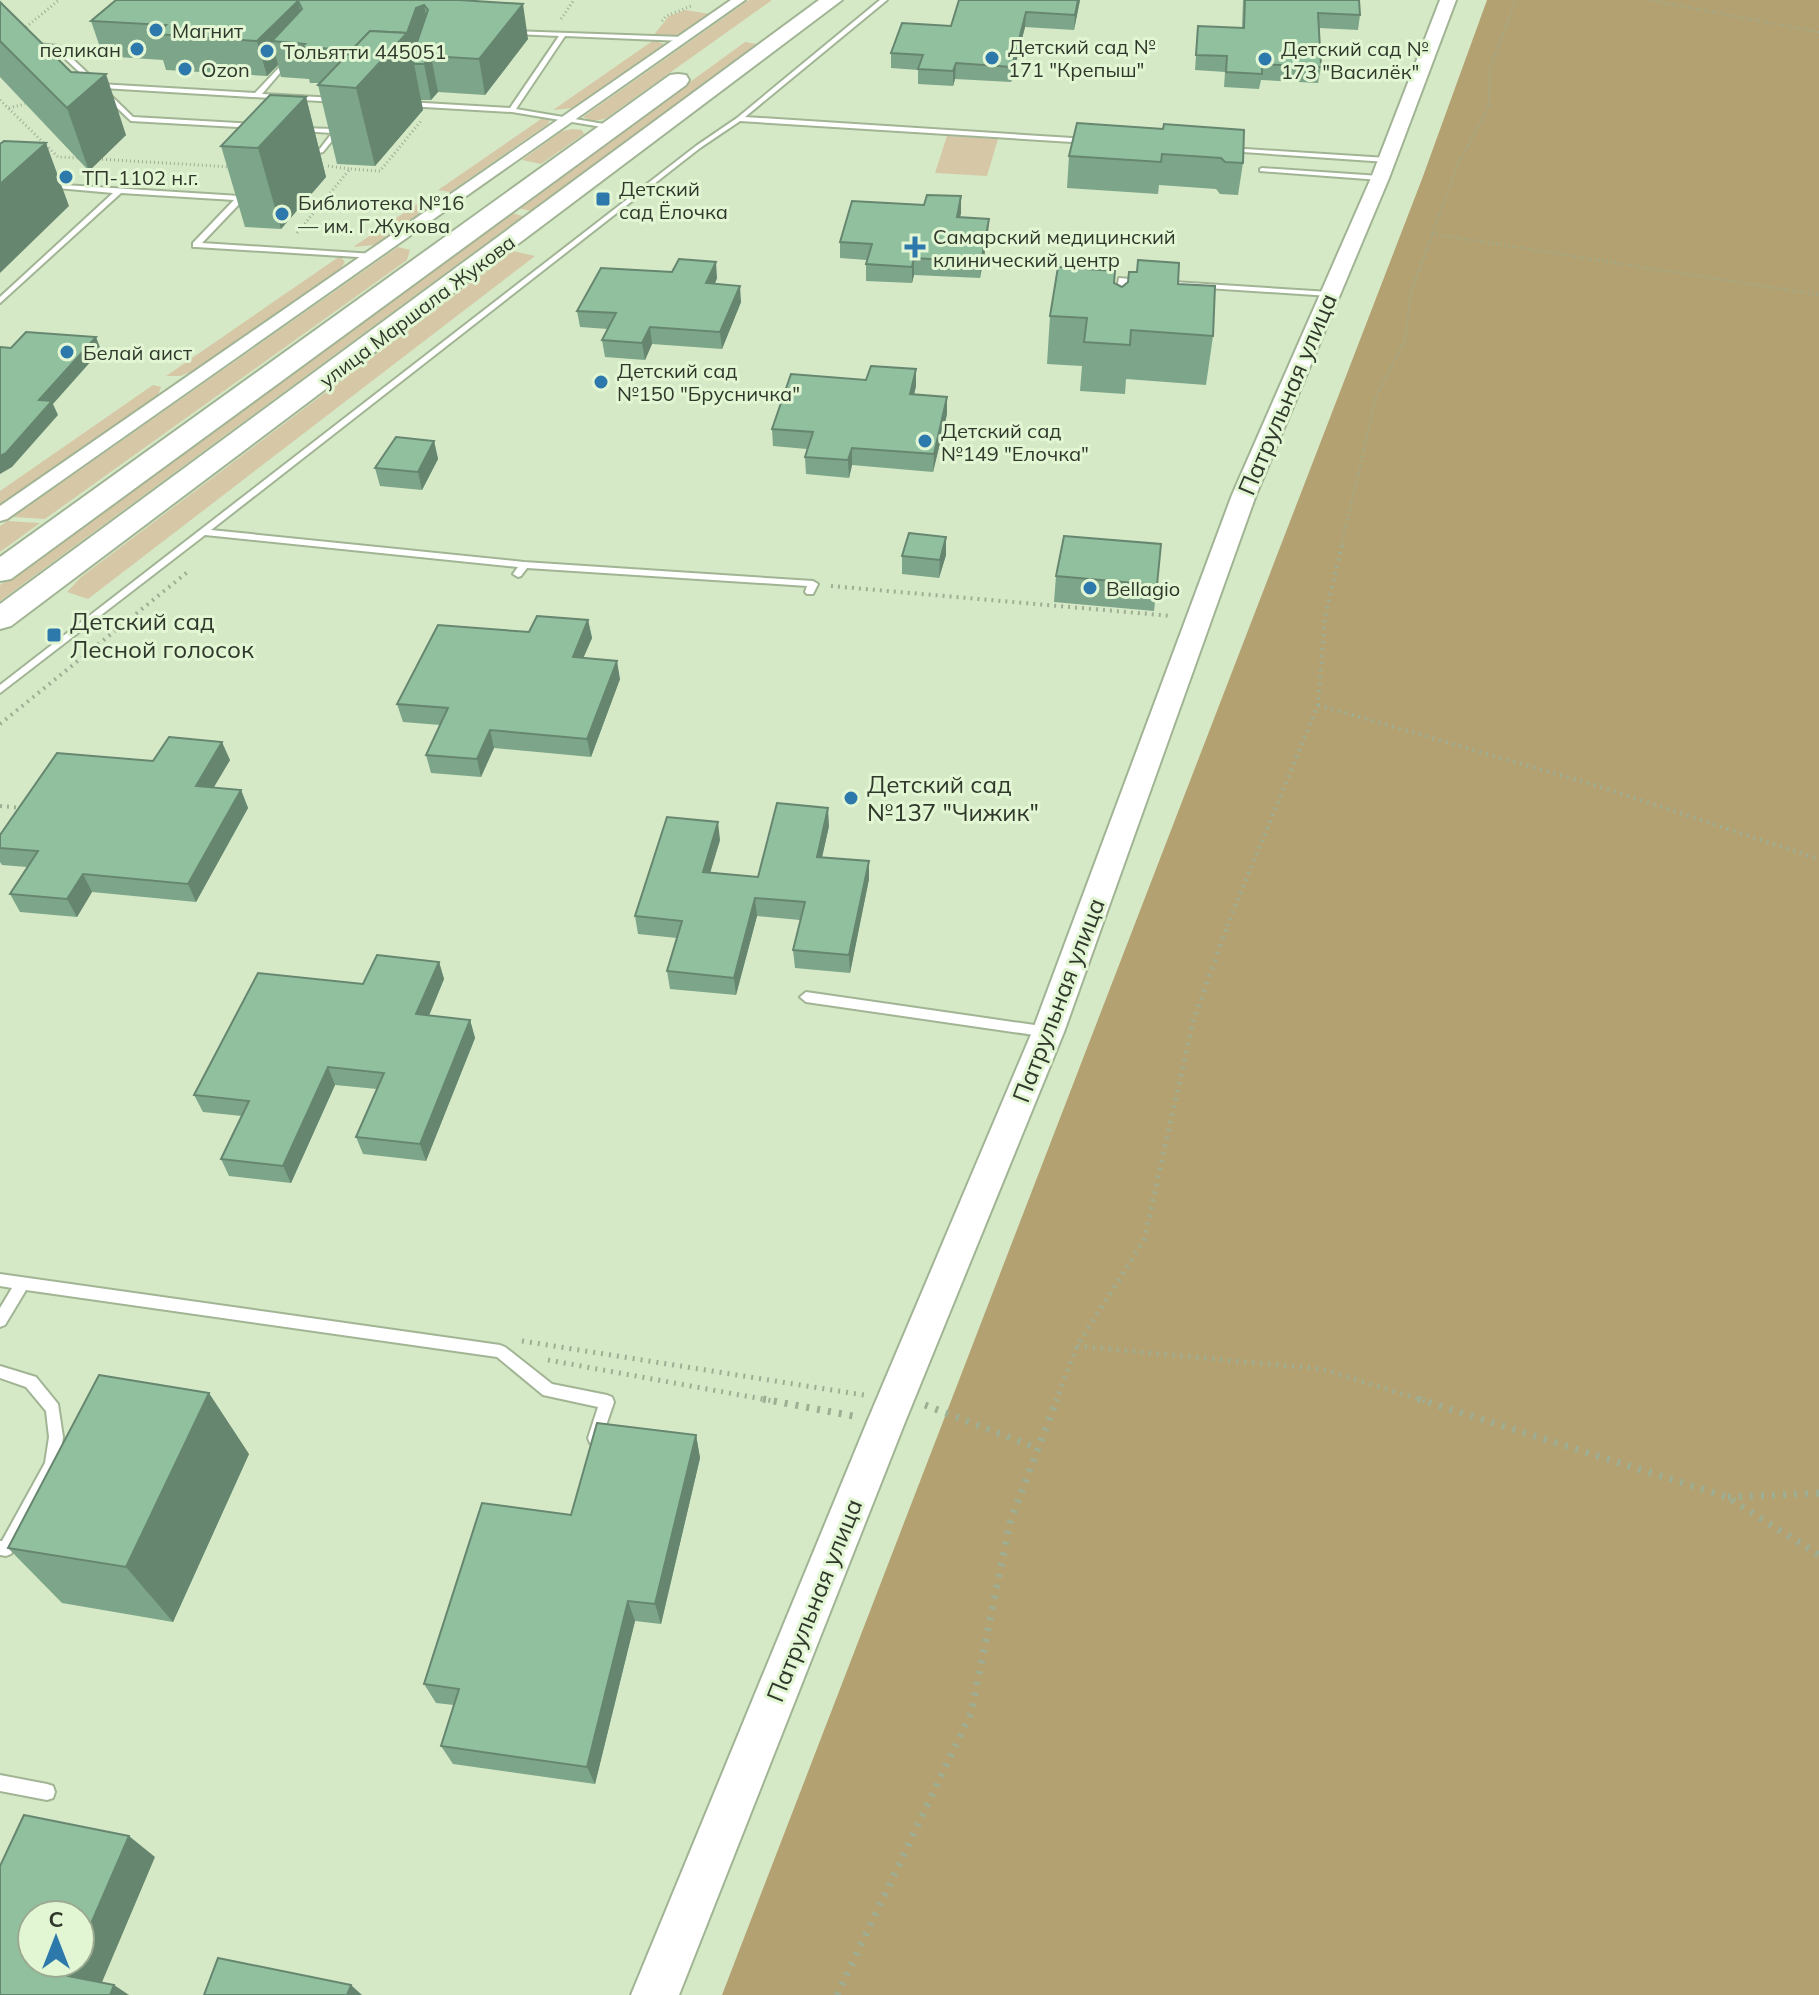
<svg xmlns="http://www.w3.org/2000/svg" width="1819" height="1995" font-family="Mulish,sans-serif">
<style>
.green{fill:#d6c8a7}
.forest{fill:#b4a171}
.lines{fill:none;stroke-linecap:round;stroke-linejoin:round}
.service-casing{stroke:#a1b494;stroke-width:4}
.minor-casing{stroke:#a1b494;stroke-width:4}
.tertiary-casing{stroke:#a1b494;stroke-width:4}
.primary-casing{stroke:#a1b494;stroke-width:4}
.path-far3{stroke:#9eae93;stroke-width:3;stroke-dasharray:1 3;stroke-linecap:butt}
.path-far2{stroke:#9eae93;stroke-width:4;stroke-dasharray:2 5;stroke-linecap:butt}
.path-far1{stroke:#9eae93;stroke-width:5;stroke-dasharray:2 6;stroke-linecap:butt}
.path{stroke:#9eae93;stroke-width:7;stroke-dasharray:3 8;stroke-linecap:butt}
.service{fill:#fff;fill-rule:evenodd}
.minor{fill:#fff;fill-rule:evenodd}
.tertiary{fill:#fff;fill-rule:evenodd}
.primary{fill:#fff;fill-rule:evenodd}
.wall{fill:#7da589}
.shaded-wall{fill:#66866f}
.building{fill:#91c09f;stroke:#66866f;stroke-width:2}
.poi-dot{fill:#2e79ac;stroke:#e2f6d4;stroke-width:3}
.labels{text-anchor:middle;dominant-baseline:central;stroke-width:6;stroke-linejoin:round;paint-order:stroke}
.far-poi-label{font-size:20px;fill:#30382b;stroke:#e2f6d4;text-anchor:start}
.far-street-label{font-size:20px;fill:#30382b;stroke:#e2f6d4}
.street-label{font-size:24px;fill:#30382b;stroke:#e2f6d4}
.poi-label{font-size:24px;fill:#30382b;stroke:#e2f6d4;text-anchor:start}
</style>
<rect width="100%" height="100%" fill="#d5e9c7"/>
<!-- green -->
<g class="green">
<path d="M749 0H772L605 119 592 121 583 117Z"/>
<path d="M685 10 710 14 677 36H653L669 16Z"/>
<path d="M654 40 664 44 574 108 553 110Z"/>
<path d="M745 42 757 44 531 211 517 208Z"/>
<path d="M544 117 550 119 548 124 450 192 438 190Z"/>
<path d="M573 129 582 130 584 134 541 164 522 160 562 131Z"/>
<path d="M947 136 998 139 987 176 935 173Z"/>
<path d="M432 194 445 197 374 245 353 247Z"/>
<path d="M511 213 523 216 0 601V585Z"/>
<path d="M398 247 410 250 407 260 45 519 13 517Z"/>
<path d="M513 251 535 256 88 599 67 592 81 577Z"/>
<path d="M340 256 345 262 340 269 193 371 180 376H166Z"/>
<path d="M153 385 161 387 158 395 0 505V491Z"/>
<path d="M7 521 40 523 0 552V526Z"/>
</g>
<!-- forest -->
<path class="forest" d="M1487 0H1819V1995H722L1422 179Z"/>
<g class="lines">
<defs>
<g id="service">
<path d="M880 0H887L745 117 1088 139 1091 141 1088 143 740 121 700 148 211 530 524 562 813 581 818 584 813 594H807L805 592 807 586 527 568 521 576 518 577 513 574 518 567 205 535 0 693V685L696 146 737 118Z"/>
<path d="M512 31 683 37 686 39 683 41 565 36 516 109 616 126 617 127 614 129 512 112 407 106 404 104 407 102 510 108 559 36 514 34Z"/>
<path d="M0 41 59 46 99 84 255 93 289 57 292 59 291 60 262 94 336 98 339 100 336 102 103 88 133 117 255 124 258 126 255 128 131 121 55 49 0 45Z"/>
<path d="M338 126 343 127 323 152 305 156V154L319 150 332 133 301 131 299 130V128L335 129Z"/>
<path d="M1230 148 1387 158 1390 160 1387 162 1228 151V149Z"/>
<path d="M1262 168 1380 176 1383 178 1380 180 1260 171V169Z"/>
<path d="M48 184 240 196 244 198 243 200 202 243 374 254 378 256 374 258 196 247H193V243L234 200 121 193 0 303V297L113 193 46 187 44 186Z"/>
<path d="M1119 278 1143 280 1147 282 1143 284 1125 283 1123 301 1119 303 1115 301Z"/>
<path d="M1158 281 1330 292 1334 294 1330 296 1161 285 1157 283Z"/>
<path d="M806 992 1048 1027 1052 1029 1054 1032 1052 1035 1048 1037 806 1002 800 997Z"/>
<path d="M0 1274 500 1345 505 1347 552 1384 607 1395 612 1397 614 1402 600 1443 595 1445 590 1443 588 1438 598 1407 543 1395 497 1357 26 1290 5 1325 0 1327V1308L12 1288 0 1286Z"/>
<path d="M0 1366 36 1377 58 1404 63 1437 59 1464 11 1554 6 1556 0 1555V1541H2L45 1463 49 1437 46 1411 26 1387 0 1378Z"/>
<path d="M0 1775 47 1784 53 1786 55 1792 53 1798 47 1800 0 1791Z"/>
</g>
<path id="minor" d="M731 0H745L7 519 0 521V506Z"/>
<path id="tertiary" d="M1440 0H1456L1389 178 1256 495 1064 1032 905 1422 679 1995H631L867 1422 1032 1032 1232 495 1371 178Z"/>
<g id="primary">
<path d="M819 0H842L11 626 0 629V604Z"/>
<path d="M678 74 686 75 689 80 686 85 11 579 0 581V557L670 75Z"/>
</g>
</defs>
<!-- service casing -->
<use href="#service" class="service-casing"/>
<!-- minor casing -->
<use href="#minor" class="minor-casing"/>
<!-- tertiary casing -->
<use href="#tertiary" class="tertiary-casing"/>
<!-- primary casing -->
<use href="#primary" class="primary-casing"/>
<!-- path-far3 -->
<g class="path-far3">
<path d="M1649 0 1819 32"/>
<path d="M561 19 574 0"/>
<path d="M662 21 666 16 691 6"/>
<path d="M26 27 59 0"/>
<path d="M0 100 58 157 80 158"/>
<path d="M9 108 25 104"/>
<path d="M98 159 231 167"/>
<path d="M328 166 350 169"/>
<path d="M297 233 350 169 380 171 421 121"/>
<path d="M1433 234 1819 295"/>
<path d="M1341 547 1376 397 1405 340 1411 292 1458 164 1489 106 1490 68 1516 0"/>
</g>
<!-- path-far2 -->
<g class="path-far2">
<path d="M831 586 1172 616"/>
<path d="M1318 705 1598 786 1819 859"/>
<path d="M0 724 190 570"/>
<path d="M0 806 23 808"/>
<path d="M1227 926 1318 705 1325 617 1342 545"/>
</g>
<!-- path-far1 -->
<g class="path-far1">
<path d="M522 1341 864 1395"/>
<path d="M1077 1346 1322 1369 1425 1401"/>
<path d="M548 1360 773 1401"/>
<path d="M1056 1401 1077 1346 1144 1240 1193 1022 1228 924"/>
</g>
<!-- path -->
<g class="path">
<path d="M763 1399 853 1416"/>
<path d="M1418 1399 1727 1497 1819 1555"/>
<path d="M925 1405 1037 1448"/>
<path d="M1728 1497 1819 1493"/>
<path d="M837 1995 971 1713 1010 1522 1057 1399"/>
</g>
<!-- service -->
<use href="#service" class="service"/>
<!-- minor -->
<use href="#minor" class="minor"/>
<!-- tertiary -->
<use href="#tertiary" class="tertiary"/>
<!-- primary -->
<use href="#primary" class="primary"/>
</g>
<!-- wall -->
<g class="wall">
<path d="M116 0 485 2 528 39 485 95 438 92 431 100H421L423 110 375 166 337 164 318 85 319 83H310L309 79 281 77 278 65 267 76 166 70 163 60 103 56 91 21Z"/>
<path d="M959 0H1080L1074 30 1025 27 1011 82 955 79 953 86 918 84V70L891 68V53L951 26Z"/>
<path d="M1243 0H1359L1360 15 1358 30 1319 28 1321 67 1318 83 1261 80 1259 89 1224 87 1225 72 1195 70 1198 26 1242 28Z"/>
<path d="M0 2 126 135 89 171 0 77Z"/>
<path d="M306 97 326 177 281 229 245 227 221 146Z"/>
<path d="M1077 123 1243 163 1238 195 1220 194 1216 189 1159 185 1158 194 1067 188 1069 156Z"/>
<path d="M961 213 960 217 988 235 980 278 914 275 912 283 866 281V264L867 260 840 258V242Z"/>
<path d="M717 278 715 284 741 302 722 349 652 344 645 360 605 357 602 340 608 329 580 327 577 311Z"/>
<path d="M1114 283 1122 287 1178 284 1213 336 1206 385 1126 379 1125 394 1080 391 1082 366 1047 364 1050 316Z"/>
<path d="M916 386 914 394 947 414 933 472 852 465 849 478 806 474 805 457 807 449 773 446 772 429Z"/>
<path d="M434 441 438 459 422 490 380 486 375 468Z"/>
<path d="M946 537V555L939 578 902 574V556Z"/>
<path d="M1056 576 1157 585 1154 611 1054 602Z"/>
<path d="M588 620 592 638 583 658 620 679 591 757 494 748 481 777 431 773 426 755 440 725 403 722 397 704 529 632Z"/>
<path d="M230 760 213 788 241 790 248 808 196 902 92 892 77 917 20 912 10 894 27 867 2 865 0 862V835L153 761Z"/>
<path d="M829 826 822 857 869 861V879L850 973 795 968 793 950 800 920 757 916 736 995 670 989 667 971 677 938 638 934 635 916 720 840 710 872 758 877Z"/>
<path d="M439 962 444 979 429 1016 470 1020 475 1038 426 1161 363 1154 356 1137 377 1089 335 1085 291 1183 229 1176 221 1159 242 1116 203 1112 194 1095 363 984Z"/>
<path d="M696 1435 700 1458 661 1624 635 1621 595 1784 453 1764 441 1746 454 1705 436 1703 424 1684 571 1515Z"/>
<path d="M249 1454 173 1622 62 1603 8 1548Z"/>
</g>
<!-- shaded-wall -->
<g class="shaded-wall">
<path d="M1078 0H1080L1074 30 1075 15Z"/>
<path d="M298 1 306 36 272 41 278 65 267 76 257 41Z"/>
<path d="M523 4 528 39 485 95 479 59Z"/>
<path d="M424 5 431 40 414 64 423 110 375 166 356 88 416 8Z"/>
<path d="M1026 12 1025 27 1011 82 1012 67Z"/>
<path d="M431 56 438 92 431 100 424 64Z"/>
<path d="M956 63 955 79 953 86V71Z"/>
<path d="M106 74 126 135 89 171 67 108Z"/>
<path d="M306 97 326 177 281 229 258 148Z"/>
<path d="M46 143 69 206 0 273V184Z"/>
<path d="M961 196V213L956 233 957 217Z"/>
<path d="M989 219 988 235 980 278 981 262Z"/>
<path d="M914 258V275L912 283V267Z"/>
<path d="M716 262 717 278 707 300 706 283Z"/>
<path d="M740 286 741 302 722 349 720 332Z"/>
<path d="M650 327 652 344 645 360 642 343Z"/>
<path d="M96 337 101 350 53 404 58 415 12 467 0 474V456L39 400Z"/>
<path d="M916 369V386L910 411V394Z"/>
<path d="M947 397V414L933 472 934 454Z"/>
<path d="M434 441 438 459 422 490 418 472Z"/>
<path d="M852 448V465L849 478 848 460Z"/>
<path d="M946 537V555L939 578 940 560Z"/>
<path d="M588 620 592 638 576 675 573 657Z"/>
<path d="M617 661 620 679 591 757 587 739Z"/>
<path d="M490 730 494 748 481 777 477 759Z"/>
<path d="M222 742 230 760 204 804 196 786Z"/>
<path d="M241 790 248 808 196 902 188 884Z"/>
<path d="M828 808 829 826 818 875 817 857Z"/>
<path d="M718 822 720 840 705 890 703 872Z"/>
<path d="M869 861V879L850 973 849 955Z"/>
<path d="M83 874 92 892 77 917 67 899Z"/>
<path d="M755 898 757 916 736 995 734 978Z"/>
<path d="M439 962 444 979 422 1032 416 1014Z"/>
<path d="M470 1020 475 1038 426 1161 420 1144Z"/>
<path d="M328 1067 335 1085 291 1183 283 1166Z"/>
<path d="M209 1393 249 1454 173 1622 126 1567Z"/>
<path d="M696 1435 700 1458 661 1624 655 1604Z"/>
<path d="M628 1601 635 1621 595 1784 587 1767Z"/>
<path d="M129 1836 155 1857 97 1994 68 1976 74 1963H80V1949Z"/>
<path d="M114 1985 129 1995H110Z"/>
<path d="M351 1985 362 1995H347Z"/>
</g>
<!-- building -->
<g class="building">
<path d="M116 0H459L523 4 479 59 431 56 424 64H414L411 53 415 48 428 10 424 5 416 8 407 33 370 31 352 50 301 47 305 44 272 41 302 9 298 1 257 41 155 34 166 25 91 21Z"/>
<path d="M959 0H1078L1075 15 1026 12 1012 67 956 63 953 71 918 69 923 55 891 53 902 23 951 26Z"/>
<path d="M1245 0H1359L1360 15 1318 13 1321 67 1262 64V74L1226 72 1227 56 1196 55 1198 26 1244 28Z"/>
<path d="M0 2 71 72 106 74 67 108 0 41Z"/>
<path d="M370 31 407 33 356 88 318 85Z"/>
<path d="M270 95 306 97 258 148 221 146Z"/>
<path d="M1077 123 1163 129 1164 124 1244 130 1243 163 1225 162 1221 158 1162 154 1161 162 1069 156Z"/>
<path d="M4 141 46 143 0 184V144Z"/>
<path d="M927 195 961 196 957 217 989 219 981 262 914 258 912 267 866 264 872 244 840 242 852 201 924 205Z"/>
<path d="M679 259 716 262 706 283 740 286 720 332 650 327 642 343 602 340 616 313 577 311 601 268 672 272Z"/>
<path d="M1138 260 1179 263 1178 284 1215 286 1213 336 1131 330 1130 345 1084 342 1087 318 1050 316 1058 267 1115 271 1114 283 1122 287 1128 282 1129 272H1137Z"/>
<path d="M26 332 96 337 39 400 52 401 6 453 0 456V347L11 348Z"/>
<path d="M871 366 916 369 910 394 947 397 934 454 852 448 848 460 805 457 813 432 772 429 791 374 866 380Z"/>
<path d="M396 437 434 441 418 472 375 468Z"/>
<path d="M909 533 946 537 940 560 902 556Z"/>
<path d="M1064 536 1161 544 1157 585 1056 576Z"/>
<path d="M537 616 588 620 573 657 617 661 587 739 490 730 477 759 426 755 448 708 397 704 438 625 529 632Z"/>
<path d="M169 737 222 742 196 786 241 790 188 884 83 874 67 899 10 894 38 851 0 848V835L57 753 153 761Z"/>
<path d="M777 803 828 808 817 857 869 861 849 955 793 950 805 902 755 898 734 978 667 971 682 921 635 916 667 817 718 822 703 872 758 877Z"/>
<path d="M377 955 439 962 416 1014 470 1020 420 1144 356 1137 384 1073 328 1067 283 1166 221 1159 249 1101 194 1095 258 973 363 984Z"/>
<path d="M99 1375 209 1393 126 1567 8 1548Z"/>
<path d="M597 1423 696 1435 655 1604 628 1601 587 1767 441 1746 459 1689 424 1684 482 1503 571 1515Z"/>
<path d="M24 1815 129 1836 80 1949V1915H32V1963H74L68 1976 114 1985 110 1995H0V1866Z"/>
<path d="M218 1958 351 1985 347 1995H204Z"/>
</g>
<!-- markers -->
<g class="poi-dot">
<circle cx="156" cy="30" r="8"/>
<circle cx="137" cy="49" r="8"/>
<circle cx="267" cy="51" r="8"/>
<circle cx="992" cy="58" r="8"/>
<circle cx="1265" cy="59" r="8"/>
<circle cx="185" cy="69" r="8"/>
<circle cx="66" cy="177" r="8"/>
<rect x="595" y="191" width="16" height="16" rx="4"/>
<circle cx="282" cy="214" r="8"/>
<path d="M911 235h8v8h8v8h-8v8h-8v-8h-8v-8h8z"/>
<circle cx="67" cy="352" r="8"/>
<circle cx="601" cy="382" r="8"/>
<circle cx="925" cy="441" r="8"/>
<circle cx="1090" cy="588" r="8"/>
<rect x="46" y="627" width="16" height="16" rx="4"/>
<circle cx="851" cy="798" r="8"/>
</g>
<g class="labels">
<!-- far-poi labels -->
<g class="far-poi-label">
<text x="172" y="30">Магнит</text>
<text x="1008" y="46">Детский сад №<tspan x="1008" dy="23">171 "Крепыш"</tspan></text>
<text x="1281" y="48">Детский сад №<tspan x="1281" dy="23">173 "Василёк"</tspan></text>
<text x="121" y="49" text-anchor="end">пеликан</text>
<text x="283" y="51">Тольятти 445051</text>
<text x="201" y="69">Ozon</text>
<text x="82" y="177">ТП-1102 н.г.</text>
<text x="619" y="188">Детский<tspan x="619" dy="23">сад Ёлочка</tspan></text>
<text x="298" y="202">Библиотека №16<tspan x="298" dy="23">— им. Г.Жукова</tspan></text>
<text x="933" y="236">Самарский медицинский<tspan x="933" dy="23">клинический центр</tspan></text>
<text x="83" y="352">Белай аист</text>
<text x="617" y="370">Детский сад<tspan x="617" dy="23">№150 "Брусничка"</tspan></text>
<text x="941" y="430">Детский сад<tspan x="941" dy="23">№149 "Елочка"</tspan></text>
<text x="1106" y="588">Bellagio</text>
</g>
<!-- far-street labels -->
<g class="far-street-label">
<text transform="translate(417 311) rotate(-37)">улица Маршала Жукова</text>
</g>
<!-- street labels -->
<g class="street-label">
<text transform="translate(1287 394) rotate(-67)">Патрульная улица</text>
<text transform="translate(1058 1000) rotate(-69)">Патрульная улица</text>
<text transform="translate(814 1600) rotate(-68)">Патрульная улица</text>
</g>
<!-- poi labels -->
<g class="poi-label">
<text x="70" y="621">Детский сад<tspan x="70" dy="28">Лесной голосок</tspan></text>
<text x="867" y="784">Детский сад<tspan x="867" dy="28">№137 "Чижик"</tspan></text>
</g>
</g>
<!-- north arrow -->
<g transform="translate(56 1939)"><circle r="38" fill="#e2f6d4" stroke="#9baa90" stroke-width="2"/>
<path d="M0-6L14 30L0 20L-14 30Z" fill="#2e79ac"/>
<text y="-12" font-size="22" font-weight="bold" text-anchor="middle" fill="#30382b">С</text>
</g>
</svg>
